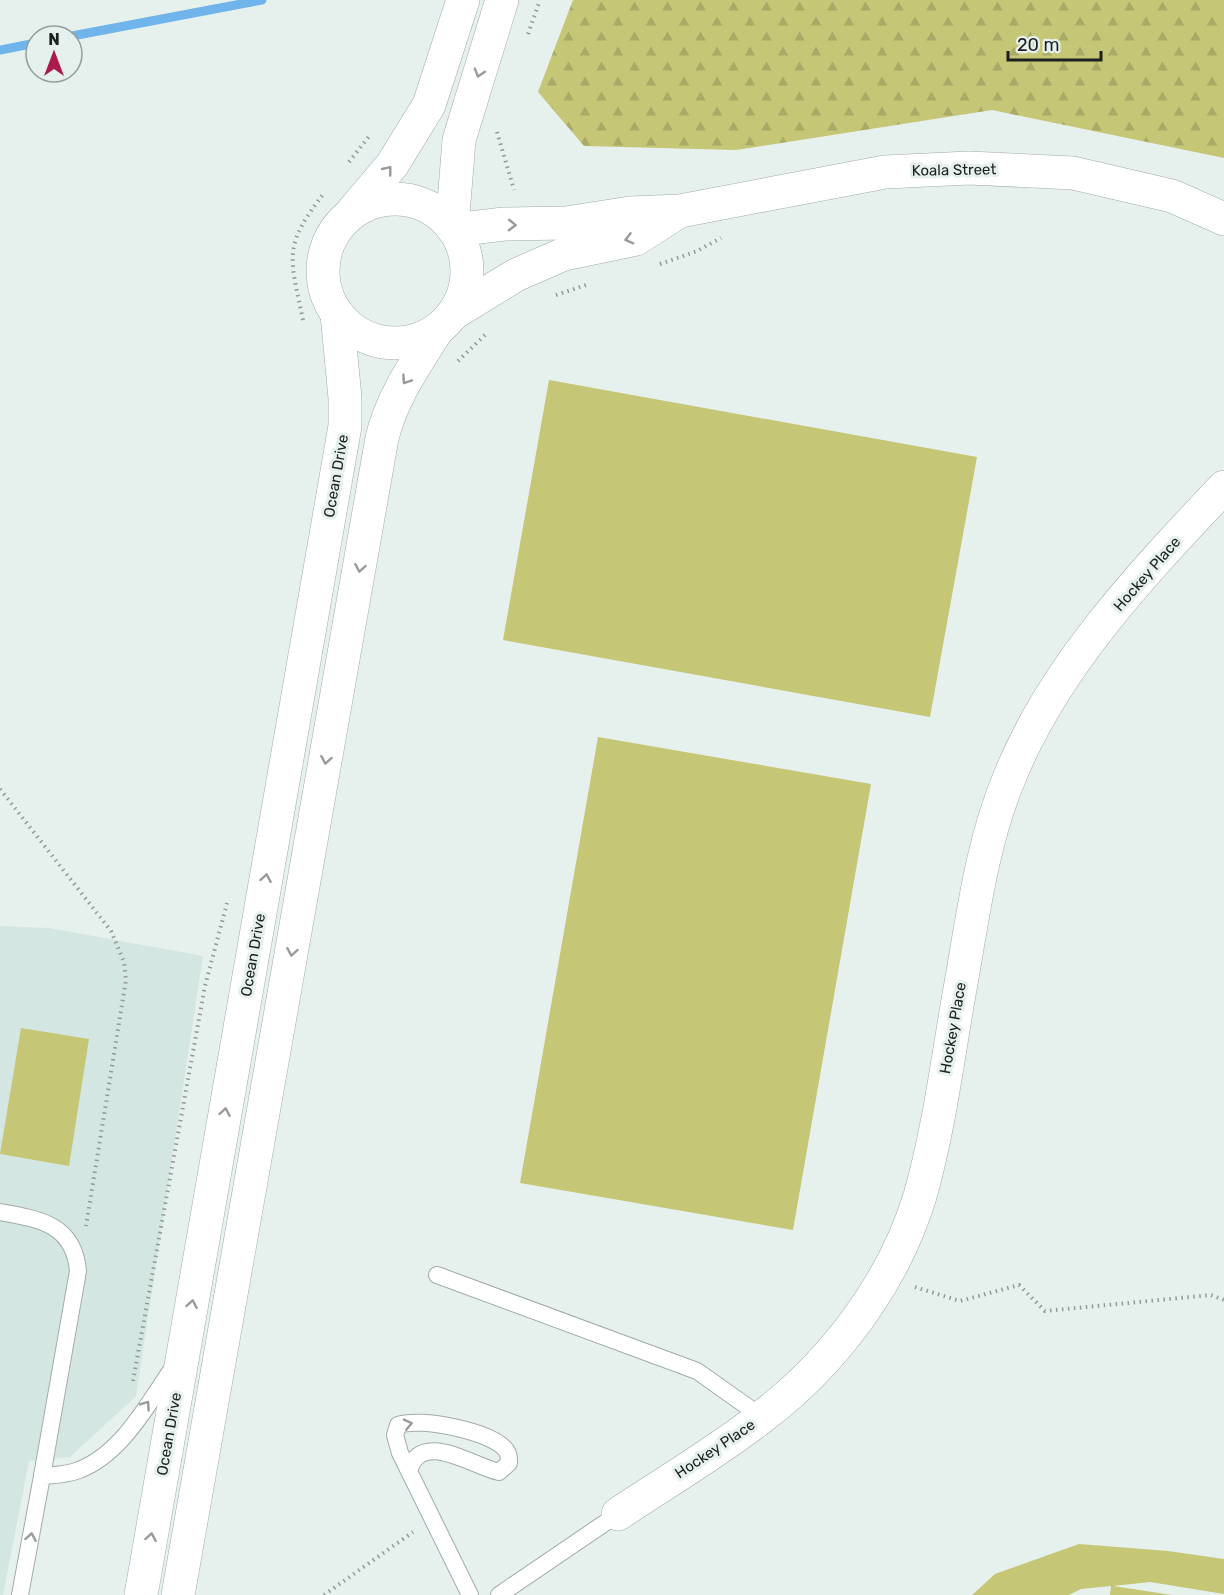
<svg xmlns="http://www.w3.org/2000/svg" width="1224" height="1595" font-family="Rubik,sans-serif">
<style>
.built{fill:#d4e6e1}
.forest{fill:url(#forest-firs)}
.garden{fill:#c5c676}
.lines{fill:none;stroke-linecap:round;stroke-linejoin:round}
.stream{stroke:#70b4ec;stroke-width:9}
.service-casing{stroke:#a2aba8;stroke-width:18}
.minor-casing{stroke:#a2aba8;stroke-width:34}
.tertiary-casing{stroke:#a2aba8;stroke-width:34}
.secondary-casing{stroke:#a2aba8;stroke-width:34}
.path{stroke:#939a98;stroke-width:4;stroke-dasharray:1.5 4.5;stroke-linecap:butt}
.service{stroke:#fff;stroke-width:16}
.minor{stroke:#fff;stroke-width:33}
.tertiary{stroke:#fff;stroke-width:33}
.secondary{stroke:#fff;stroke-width:33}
.oneway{stroke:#999b9a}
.labels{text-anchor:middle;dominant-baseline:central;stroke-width:6;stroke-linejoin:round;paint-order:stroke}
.street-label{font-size:15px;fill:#1c201f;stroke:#e6f0ed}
</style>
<defs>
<pattern id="forest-firs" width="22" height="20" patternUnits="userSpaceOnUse" patternTransform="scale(1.5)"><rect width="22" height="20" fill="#c5c676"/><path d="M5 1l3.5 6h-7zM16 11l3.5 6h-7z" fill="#a9aa66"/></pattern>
</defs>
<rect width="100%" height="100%" fill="#e6f0ed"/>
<!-- built -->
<path class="built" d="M0 926 49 928 203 956 136 1396 70 1457 29 1461 3 1595H0Z"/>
<!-- forest -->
<path class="forest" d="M573 0H1224V158L992 110 736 150 584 146 538 92Z"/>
<!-- garden -->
<g class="garden">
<path d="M549 380 977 457 930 717 503 640Z"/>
<path d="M598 737 871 784 793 1230 520 1183Z"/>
<path d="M21 1028 89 1039 69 1166 0 1154Z"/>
<path d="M1079 1544 1168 1551 1224 1559V1594L1150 1582 1113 1586 1172 1595H1110L1111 1586 1081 1589 1069 1595H972L995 1574Z"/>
</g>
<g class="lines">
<!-- stream -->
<g class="stream">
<path d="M72 36 262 0"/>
<path d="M0 50 36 43"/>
</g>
<defs>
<g id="service">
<path d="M0 1212C39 1219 74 1224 78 1271L42 1476"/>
<path d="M437 1275 697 1371 762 1417"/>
<path d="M409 1471C421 1429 472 1466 499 1472L509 1463C509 1458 509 1454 506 1450 491 1431 420 1417 398 1425L395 1435 400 1453 470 1595"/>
<path d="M20 1595 42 1476C54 1475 67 1475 79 1470 122 1454 149 1402 174 1366"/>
<path d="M499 1595 618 1514"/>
</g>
<path id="minor" d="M618 1514C666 1482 717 1452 763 1416 834 1362 894 1282 920 1196 938 1133 947 1065 958 1000 972 925 980 847 1010 776 1055 665 1143 573 1224 487"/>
<g id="tertiary">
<path d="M454 230 504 224 566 223 630 213 680 211 885 172 969 168 1073 173 1172 196 1224 219"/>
<path d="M454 313 516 275 564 254 636 239 678 212"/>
</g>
<g id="secondary">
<circle cx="395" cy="271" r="72"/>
<path d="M353 211 392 165 429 105 463 0"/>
<path d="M452 227 459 140 502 0"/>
<path d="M141 1595 345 426V398L337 314"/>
<path d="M178 1595 382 438C392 397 415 365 437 330"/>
</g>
</defs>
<!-- service casing -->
<use href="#service" class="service-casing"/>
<!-- minor casing -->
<use href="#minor" class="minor-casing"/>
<!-- tertiary casing -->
<use href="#tertiary" class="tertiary-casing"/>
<!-- secondary casing -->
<use href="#secondary" class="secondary-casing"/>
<!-- path -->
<g class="path">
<path d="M528 34 540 0"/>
<path d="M497 132 514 190"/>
<path d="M349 162 370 135"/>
<path d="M660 264 697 251 721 238"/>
<path d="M556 295 586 285"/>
<path d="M303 320C290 256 282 247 325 192"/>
<path d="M458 361 487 333"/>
<path d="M0 789 111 931 124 962 126 980 86 1226"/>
<path d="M915 1287 960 1301 1019 1285 1045 1311 1211 1295 1224 1300"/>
<path d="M133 1381 205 986 227 903"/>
<path d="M324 1595 413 1532"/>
</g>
<!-- service -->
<use href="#service" class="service"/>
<!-- minor -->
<use href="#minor" class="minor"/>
<!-- tertiary -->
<use href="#tertiary" class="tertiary"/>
<!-- secondary -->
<use href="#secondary" class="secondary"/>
</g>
<!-- one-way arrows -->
<defs><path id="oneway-chevron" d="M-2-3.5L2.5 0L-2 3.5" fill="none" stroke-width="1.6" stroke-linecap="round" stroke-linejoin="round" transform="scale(1.5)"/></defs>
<g class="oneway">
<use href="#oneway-chevron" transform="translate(479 73) rotate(107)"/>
<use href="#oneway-chevron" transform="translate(388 170) rotate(-51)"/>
<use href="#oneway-chevron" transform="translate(512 225) rotate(1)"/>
<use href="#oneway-chevron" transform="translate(629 239) rotate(165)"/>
<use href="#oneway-chevron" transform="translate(406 380) rotate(124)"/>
<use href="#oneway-chevron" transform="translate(360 568) rotate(100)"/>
<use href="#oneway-chevron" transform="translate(326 760) rotate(100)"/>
<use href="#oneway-chevron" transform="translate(266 878) rotate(-80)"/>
<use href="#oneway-chevron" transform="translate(292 952) rotate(100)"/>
<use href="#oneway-chevron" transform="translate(225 1112) rotate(-80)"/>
<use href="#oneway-chevron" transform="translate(192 1304) rotate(-80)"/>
<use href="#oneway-chevron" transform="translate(146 1405) rotate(-55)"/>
<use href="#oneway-chevron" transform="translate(408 1424) rotate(-13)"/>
<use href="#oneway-chevron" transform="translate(31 1537) rotate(-80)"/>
<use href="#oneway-chevron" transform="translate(151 1537) rotate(-80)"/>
</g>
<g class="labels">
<!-- street labels -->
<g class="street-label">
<text transform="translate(954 170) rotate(-1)">Koala Street</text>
<text transform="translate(336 476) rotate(-80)">Ocean Drive</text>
<text transform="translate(1147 574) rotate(-49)">Hockey Place</text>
<text transform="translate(253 955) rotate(-80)">Ocean Drive</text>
<text transform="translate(953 1028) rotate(-80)">Hockey Place</text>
<text transform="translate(169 1434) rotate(-80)">Ocean Drive</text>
<text transform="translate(715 1449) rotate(-34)">Hockey Place</text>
</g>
</g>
<!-- north arrow -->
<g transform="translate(54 54)"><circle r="28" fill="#e6f0ed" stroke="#959d9b" stroke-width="1.5"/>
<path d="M0-4.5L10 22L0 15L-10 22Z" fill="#ac194d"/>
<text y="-9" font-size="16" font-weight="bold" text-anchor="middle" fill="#1c201f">N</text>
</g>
<!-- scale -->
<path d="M1008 51v9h93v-9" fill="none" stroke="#1c201f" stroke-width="3"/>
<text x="1017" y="51" font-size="18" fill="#1c201f" stroke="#e6f0ed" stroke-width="4.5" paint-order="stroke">20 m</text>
</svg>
